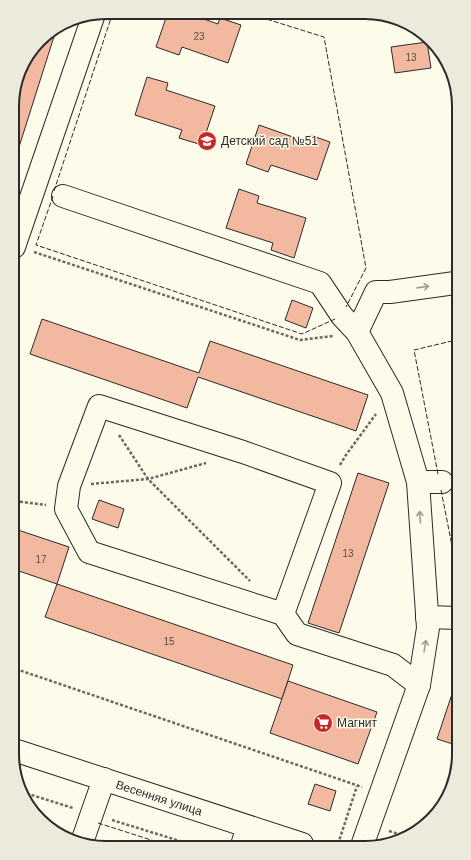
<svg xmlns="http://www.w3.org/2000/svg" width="471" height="860" font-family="Helvetica,sans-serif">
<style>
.building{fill:#f2b8a0;stroke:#2b2b2b}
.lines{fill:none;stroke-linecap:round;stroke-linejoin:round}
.minor-casing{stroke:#2b2b2b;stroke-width:24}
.path{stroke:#6a6964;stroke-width:2.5;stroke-dasharray:3 2;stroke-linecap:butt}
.minor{stroke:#fdfbea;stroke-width:22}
.fence{stroke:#2b2b2b;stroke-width:1;stroke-dasharray:5 2;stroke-linecap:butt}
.oneway{stroke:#9e9d94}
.labels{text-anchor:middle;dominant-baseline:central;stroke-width:3;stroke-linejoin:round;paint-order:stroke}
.number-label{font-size:10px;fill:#5d4e48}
.poi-label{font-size:12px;fill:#2b2b2b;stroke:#fdfbea;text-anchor:start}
.street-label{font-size:12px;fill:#2b2b2b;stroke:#fdfbea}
.rim{fill:none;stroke:#2b2b2b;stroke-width:2}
</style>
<rect width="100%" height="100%" fill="#fdfbea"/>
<!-- building -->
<g class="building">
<path d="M168 12H184L218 24 220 18 241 25 228 63 182 47 179 55 156 47Z"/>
<path d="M57 27 38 87 13 166V94L22 64 44 35Z"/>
<path d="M427 42 431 68 395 73 391 47Z"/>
<path d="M147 77 168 83 166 90 215 106 202 145 179 138 182 130 135 115Z"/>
<path d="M259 125 307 142 310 135 330 142 317 180 271 165 268 172 246 164Z"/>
<path d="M239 189 259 196 257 203 306 218 294 258 271 250 273 243 226 228Z"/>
<path d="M292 300 313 308 306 328 285 320Z"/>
<path d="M42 319 199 373 210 341 368 395 356 431 198 377 187 408 30 354Z"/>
<path d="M358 473 389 483 339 633 308 623Z"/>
<path d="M99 500 124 509 118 528 92 519Z"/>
<path d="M15 529 69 547 57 584 16 570Z"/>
<path d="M57 584 293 665 282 699 45 617Z"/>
<path d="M288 681 377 712 358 764 270 733Z"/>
<path d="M455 685 458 686 459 746 437 739Z"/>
<path d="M315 784 336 791 330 811 308 804Z"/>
</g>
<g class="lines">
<defs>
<g id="minor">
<path d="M63 196 320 283 342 316 357 332 392 393 418 482 428 628 419 685"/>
<path d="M14 247 94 14"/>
<path d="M357 332 376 292H390L455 283"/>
<path d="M418 482H442"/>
<path d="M283 614 330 483 243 452 99 406 69 486 66 509 89 552 283 614 297 634 393 665 419 685 363 843"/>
<path d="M427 617 458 618"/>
<path d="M17 751 302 844"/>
<path d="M82 842 104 779"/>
<path d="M242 845 248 827"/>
</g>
</defs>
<!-- minor casing -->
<use href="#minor" class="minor-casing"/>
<!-- path -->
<g class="path">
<path d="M34 252 300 340 333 336"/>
<path d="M119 435 148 479 250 581"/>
<path d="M340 465 346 455 376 414"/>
<path d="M91 484 148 479 206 463"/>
<path d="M15 501 46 505"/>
<path d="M16 669 362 787"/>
<path d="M22 792 73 808"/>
<path d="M435 815 440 810"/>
<path d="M112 820 196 846"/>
<path d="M389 831 405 836"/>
<path d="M338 844 357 786"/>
</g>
<!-- minor -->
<use href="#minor" class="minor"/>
<!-- fence -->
<g class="fence">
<path d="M247 13 324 37 366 268 346 307"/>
<path d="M54 191 113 12"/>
<path d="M53 196 36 245 302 334 335 319"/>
<path d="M438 474 414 350 456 340"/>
<path d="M441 490 457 571"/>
<path d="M98 823 170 846"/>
</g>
</g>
<!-- one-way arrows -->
<defs><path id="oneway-shaft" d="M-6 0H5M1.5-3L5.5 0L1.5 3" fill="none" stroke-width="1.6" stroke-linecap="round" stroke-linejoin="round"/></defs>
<g class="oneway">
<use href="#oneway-shaft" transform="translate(423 287) rotate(-8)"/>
<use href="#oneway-shaft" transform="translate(420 517) rotate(-94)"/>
<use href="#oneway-shaft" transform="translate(425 646) rotate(-81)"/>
</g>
<!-- icons -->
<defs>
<symbol id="school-disc" viewBox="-11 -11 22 22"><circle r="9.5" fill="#c62828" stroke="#fdfbea"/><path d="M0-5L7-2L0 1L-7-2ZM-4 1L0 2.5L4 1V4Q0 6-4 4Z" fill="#fff"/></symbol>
<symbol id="supermarket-disc" viewBox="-11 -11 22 22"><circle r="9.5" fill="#c62828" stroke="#fdfbea"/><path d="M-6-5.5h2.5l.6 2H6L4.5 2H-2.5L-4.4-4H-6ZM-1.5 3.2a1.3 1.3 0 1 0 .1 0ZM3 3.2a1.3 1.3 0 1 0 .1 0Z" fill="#fff"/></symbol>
</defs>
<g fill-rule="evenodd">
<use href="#school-disc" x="196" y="130" width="22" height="22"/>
<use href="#supermarket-disc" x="312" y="712" width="22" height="22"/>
</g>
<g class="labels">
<!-- number labels -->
<g class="number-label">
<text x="199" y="36">23</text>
<text x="411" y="57">13</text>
<text x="348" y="553">13</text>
<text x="41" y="559">17</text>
<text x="169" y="641">15</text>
</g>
<!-- poi labels -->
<g class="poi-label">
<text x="221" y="141">Детский сад №51</text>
<text x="337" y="723">Магнит</text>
</g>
<!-- street labels -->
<g class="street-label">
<text transform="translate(159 798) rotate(18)">Весенняя улица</text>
</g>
</g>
<!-- crop -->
<path d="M0 0H471V860H0ZM106 19H365A87 87 0 0 1 452 106V754A87 87 0 0 1 365 841H106A87 87 0 0 1 19 754V106A87 87 0 0 1 106 19Z" fill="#eceadb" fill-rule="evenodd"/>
<path class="rim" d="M106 19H365A87 87 0 0 1 452 106V754A87 87 0 0 1 365 841H106A87 87 0 0 1 19 754V106A87 87 0 0 1 106 19Z"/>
</svg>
